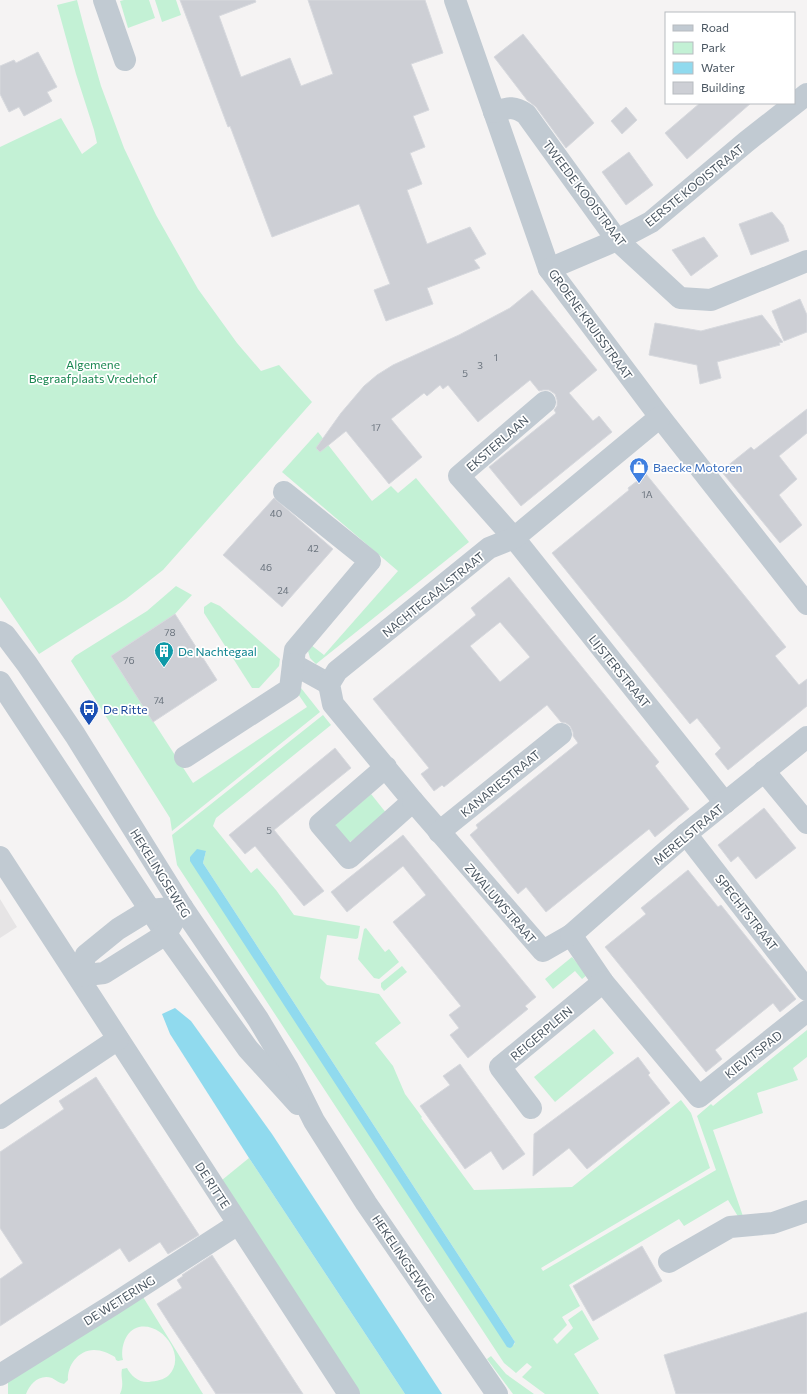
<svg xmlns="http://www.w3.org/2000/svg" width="807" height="1394" font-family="Commissioner,sans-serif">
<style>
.education{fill:#e6e4e5}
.green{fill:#c3f1d5;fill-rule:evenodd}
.water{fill:#90daee}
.building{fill:#cdcfd5;stroke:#d7d9de;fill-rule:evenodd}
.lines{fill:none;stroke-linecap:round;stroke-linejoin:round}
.minor{stroke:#c1cad2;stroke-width:22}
.labels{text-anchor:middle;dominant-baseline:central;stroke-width:3.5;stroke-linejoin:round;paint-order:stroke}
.number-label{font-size:10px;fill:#6b747e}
.street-label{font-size:12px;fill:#4a5661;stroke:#fff}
.park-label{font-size:12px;fill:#17864f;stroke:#fff}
.shop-label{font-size:12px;fill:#366cbe;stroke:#fff;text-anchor:start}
.culture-label{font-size:12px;fill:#0d838f;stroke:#fff;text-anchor:start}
.transit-label{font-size:12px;fill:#164399;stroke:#fff;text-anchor:start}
</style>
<rect width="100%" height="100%" fill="#f5f3f3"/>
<!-- education -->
<path class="education" d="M0 899 17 927 0 938Z"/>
<!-- green -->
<g class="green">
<path d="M77 0 84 27 101 86 124 148 156 215 198 289 237 343 261 371 279 365 312 402 163 570 126 599 39 654 0 597V147L61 118 82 154 97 143 94 130 76 74 57 5Z"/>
<path d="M124 0H149L155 18 128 28 120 1Z"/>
<path d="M155 0H176L181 15 162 22Z"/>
<path d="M318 432 372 501 391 486 398 493 416 478 469 542 316 664 310 658 308 651 311 645 324 655 398 571 282 472Z"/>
<path d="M176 586 192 595 175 614 111 656 193 783 307 707 296 691 301 688 320 712 172 831 170 818 71 661 75 656 147 611Z"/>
<path d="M211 602 220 606 280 659 279 666 259 688H252L204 613V607Z"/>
<path d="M323 715 331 725 216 818 213 826 251 873 257 868 276 890 294 915 360 926 358 938 356 939 327 935 320 978 327 985 379 994 401 1023 375 1043 393 1066 405 1094 422 1117 421 1118 474 1190 572 1187 681 1100 691 1113 710 1168 541 1268 543 1271 716 1170 697 1116 711 1104 713 1106 719 1101 807 1030V1057L793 1068 798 1080 757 1093 763 1113 713 1130 745 1222 742 1223 728 1200 684 1226 679 1219 569 1285 580 1306 562 1317 567 1325 553 1339 557 1344 573 1328 568 1320 582 1310 599 1339 574 1354 599 1394H545L522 1377 532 1367 527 1363 516 1373 504 1363 177 865 172 835ZM206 851 203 863 515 1342 514 1345 190 857Z"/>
<path d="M371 794 387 814 350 842H346L335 828 336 824Z"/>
<path d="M366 928 385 952 389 949 399 962 379 979 374 978 358 959 364 929Z"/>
<path d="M572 957 587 975 582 979 575 971 553 989 545 979Z"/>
<path d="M402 966 407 972 384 991 381 987V983Z"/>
<path d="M594 1029 614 1053 555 1102 534 1077Z"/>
<path d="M249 1158 405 1394H356L222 1180Z"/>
<path d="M143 1297 203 1394H120C125 1383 120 1378 122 1369L127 1368C131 1376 139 1383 149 1382 156 1381 164 1380 169 1375 187 1357 163 1322 139 1327 126 1330 120 1347 123 1360L118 1361 116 1360 115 1357C108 1353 102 1350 94 1350 78 1350 67 1366 68 1380L64 1384C59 1383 56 1380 52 1378 39 1374 30 1384 26 1394H8V1381Z"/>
<path d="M491 1356 506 1374 534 1394H513L487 1359Z"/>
</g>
<!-- water -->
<g class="water">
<path d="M197 849 206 851 203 863 515 1342 512 1347 510 1348 507 1347 190 861V857Z"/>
<path d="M175 1008 191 1021 272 1134 442 1394H405L249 1158 170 1034 162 1014Z"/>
</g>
<!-- building -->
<g class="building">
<path d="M180 0H255L256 2 219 16 241 77 290 58 301 86 333 74 308 0H425L443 53 411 64 429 110 413 116 425 147 410 153 422 184 407 190 427 244 470 227 486 254 474 260 480 268 427 288 433 304 386 321 374 290 390 284 359 204 272 237 230 126 228 127Z"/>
<path d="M523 34 594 123 566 148 536 107 527 100 494 57Z"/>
<path d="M38 52 57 87 47 92 52 101 24 116 19 107 9 112 0 94V66L14 60 16 63Z"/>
<path d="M700 103H751L687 159 665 133Z"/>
<path d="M626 107 637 120 622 134 611 121Z"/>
<path d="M629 152 653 185 626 205 602 172Z"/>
<path d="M772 212 783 225 789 241 751 255 739 224Z"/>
<path d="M704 237 718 256 691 276 672 250Z"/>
<path d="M532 290 597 370 569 393 593 421 599 416 612 432 521 506 489 467 556 413 554 410 557 406V400L555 394 549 390H543L539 391 530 380 478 422 448 385 443 389 440 385 427 396 424 393 391 419 422 457 389 484 346 431 320 452 316 448 341 413 364 386 377 375 393 365 459 335 510 308Z"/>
<path d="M800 299 807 315V332L784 341 772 311Z"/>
<path d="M762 315 783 342 779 343 780 345 717 362 721 378 700 384 697 365 649 355 655 323 701 331Z"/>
<path d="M807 409V433L779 456 797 479 779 495 802 525 780 543 721 471 751 447 754 450Z"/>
<path d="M646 474 786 647 775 656 799 685 807 679V706L728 770 715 754 721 748 697 718 690 724 552 553 629 490 628 488Z"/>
<path d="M274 498 333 549 282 607 223 555Z"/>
<path d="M509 577 659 762 655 766 689 809 655 837 649 829 546 912 526 887 518 894 470 835 478 828 476 825 578 743 573 736V732L570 726 566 723 561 722 547 705 444 787 442 785 434 791 421 774 429 768 373 699 476 615 471 608ZM500 622 530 657 500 682 470 646Z"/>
<path d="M175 614 217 680 153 722 111 656Z"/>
<path d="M335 748 351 768 274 830 324 891 304 906 255 846 245 854 229 835Z"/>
<path d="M764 808 796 848 756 879 738 856 731 862 718 845Z"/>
<path d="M403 835 536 997 525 1006 528 1009 468 1058 450 1035 459 1028 449 1015 461 1006 393 922 426 895 403 866 347 912 331 892Z"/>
<path d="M688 870 718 907 721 905 796 999 780 1012 773 1003 715 1050 722 1059 706 1072 605 947 646 914 641 908Z"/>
<path d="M638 1057 650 1073 648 1075 670 1103 587 1169 569 1148 533 1176 534 1134Z"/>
<path d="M460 1064 525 1154 503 1170 491 1151 465 1169 420 1106 450 1085 443 1076Z"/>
<path d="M96 1077 199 1235 168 1254 160 1242 129 1262 120 1248 0 1326V1279L23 1263 0 1228V1152L64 1109 59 1101Z"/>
<path d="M642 1246 662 1281 593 1321 573 1286Z"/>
<path d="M212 1255 243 1302 303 1394H216L171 1326 157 1304 182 1288 177 1280 183 1276 182 1275Z"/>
<path d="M807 1312V1394H676L664 1355Z"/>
</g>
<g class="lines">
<!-- minor -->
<g class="minor">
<path d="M104 0 125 60"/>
<path d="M455 0 549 269 660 417 807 604"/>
<path d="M494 112C508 108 513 105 526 114L617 240 680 298 711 300 807 261"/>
<path d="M549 269 617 240 651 222 746 142 807 94"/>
<path d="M545 402 459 476 514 538 725 803"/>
<path d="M284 492 370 561 295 650 293 664 329 684"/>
<path d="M0 632 5 635 27 664 75 735 182 907 258 1019 288 1069 314 1121 366 1203 497 1394"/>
<path d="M0 682 166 934 248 1049 298 1104"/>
<path d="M185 757 290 689 293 664"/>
<path d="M386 767 320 824 349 858 413 801 333 704 329 684 337 671 489 548 514 538 660 417"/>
<path d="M764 771 807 823"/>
<path d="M413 801 543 951 571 935 603 982 699 1097 807 1011"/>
<path d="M439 832 561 734"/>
<path d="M686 834 807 990"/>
<path d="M0 857 349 1394"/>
<path d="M182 907 166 934 104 973 78 976 86 955 118 929 149 910Z"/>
<path d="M571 935 686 834 807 737"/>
<path d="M531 1108 500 1067 603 982"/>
<path d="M0 1118 118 1039"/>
<path d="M669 1262 730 1227 773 1223 807 1211"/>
<path d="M0 1375 114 1304 238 1224"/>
</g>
</g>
<!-- icons -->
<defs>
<symbol id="shop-pin" viewBox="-11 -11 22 30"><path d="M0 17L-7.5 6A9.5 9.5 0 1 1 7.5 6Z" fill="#3f7fe0" stroke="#fff"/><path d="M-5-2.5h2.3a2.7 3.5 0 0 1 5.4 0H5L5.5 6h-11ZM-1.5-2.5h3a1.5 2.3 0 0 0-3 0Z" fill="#fff"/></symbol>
<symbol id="building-pin" viewBox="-11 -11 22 30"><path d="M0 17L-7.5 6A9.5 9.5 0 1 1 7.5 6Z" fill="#0f9aa8" stroke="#fff"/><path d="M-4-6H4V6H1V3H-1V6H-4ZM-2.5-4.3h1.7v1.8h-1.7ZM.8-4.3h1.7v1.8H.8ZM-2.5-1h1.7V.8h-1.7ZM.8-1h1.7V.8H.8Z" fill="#fff"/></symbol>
<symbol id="bus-pin" viewBox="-11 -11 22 30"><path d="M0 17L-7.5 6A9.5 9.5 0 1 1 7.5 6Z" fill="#1a4fb4" stroke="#fff"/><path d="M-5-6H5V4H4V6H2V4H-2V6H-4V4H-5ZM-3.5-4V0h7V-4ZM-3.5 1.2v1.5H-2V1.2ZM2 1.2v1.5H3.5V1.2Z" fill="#fff"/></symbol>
</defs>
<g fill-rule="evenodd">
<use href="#shop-pin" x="628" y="456" width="22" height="30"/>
<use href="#building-pin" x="153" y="640" width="22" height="30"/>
<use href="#bus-pin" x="78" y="698" width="22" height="30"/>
</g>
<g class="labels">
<!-- number labels -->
<g class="number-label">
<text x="496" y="357">1</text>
<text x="480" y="365">3</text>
<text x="465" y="373">5</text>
<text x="376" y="427">17</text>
<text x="647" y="494">1A</text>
<text x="276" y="513">40</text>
<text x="313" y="548">42</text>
<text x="266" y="567">46</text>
<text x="283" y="590">24</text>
<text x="170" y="632">78</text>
<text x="129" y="660">76</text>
<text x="159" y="700">74</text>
<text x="269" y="830">5</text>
</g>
<!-- street labels -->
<g class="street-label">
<text transform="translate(694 185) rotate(-39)">EERSTE KOOISTRAAT</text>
<text transform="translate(585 193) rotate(53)">TWEEDE KOOISTRAAT</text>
<text transform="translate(591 324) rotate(54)">GROENE KRUISSTRAAT</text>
<text transform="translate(497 443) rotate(-41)">EKSTERLAAN</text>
<text transform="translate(433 594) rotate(-39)">NACHTEGAALSTRAAT</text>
<text transform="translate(620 671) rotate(51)">LIJSTERSTRAAT</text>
<text transform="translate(500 783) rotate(-39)">KANARIESTRAAT</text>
<text transform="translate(688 834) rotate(-40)">MERELSTRAAT</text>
<text transform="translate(161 873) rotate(58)">HEKELINGSEWEG</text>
<text transform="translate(501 903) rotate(49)">ZWALUWSTRAAT</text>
<text transform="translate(747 912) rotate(52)">SPECHTSTRAAT</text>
<text transform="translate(541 1033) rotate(-40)">REIGERPLEIN</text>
<text transform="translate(753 1054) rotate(-38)">KIEVITSPAD</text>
<text transform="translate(213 1185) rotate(57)">DE RITTE</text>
<text transform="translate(404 1258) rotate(56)">HEKELINGSEWEG</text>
<text transform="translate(119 1300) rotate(-32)">DE WETERING</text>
</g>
<!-- park labels -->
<g class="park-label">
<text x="93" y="364">Algemene<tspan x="93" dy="14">Begraafplaats Vredehof</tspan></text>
</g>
<!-- shop labels -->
<g class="shop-label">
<text x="653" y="467">Baecke Motoren</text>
</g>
<!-- culture labels -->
<g class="culture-label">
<text x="178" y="651">De Nachtegaal</text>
</g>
<!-- transit labels -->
<g class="transit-label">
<text x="103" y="709">De Ritte</text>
</g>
</g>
<!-- legend -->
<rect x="665" y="12" width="130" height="92" fill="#ffffff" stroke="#b7bbc0"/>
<rect x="673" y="25" width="20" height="6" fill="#c1cad2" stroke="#b7bbc0"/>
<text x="701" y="32" font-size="12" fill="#4a5661">Road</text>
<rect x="673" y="42" width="20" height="12" fill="#c3f1d5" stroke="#b7bbc0"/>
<text x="701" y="52" font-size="12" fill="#4a5661">Park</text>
<rect x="673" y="62" width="20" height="12" fill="#90daee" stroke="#b7bbc0"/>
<text x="701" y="72" font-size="12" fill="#4a5661">Water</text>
<rect x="673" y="82" width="20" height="12" fill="#cdcfd5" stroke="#b7bbc0"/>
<text x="701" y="92" font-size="12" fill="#4a5661">Building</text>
</svg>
